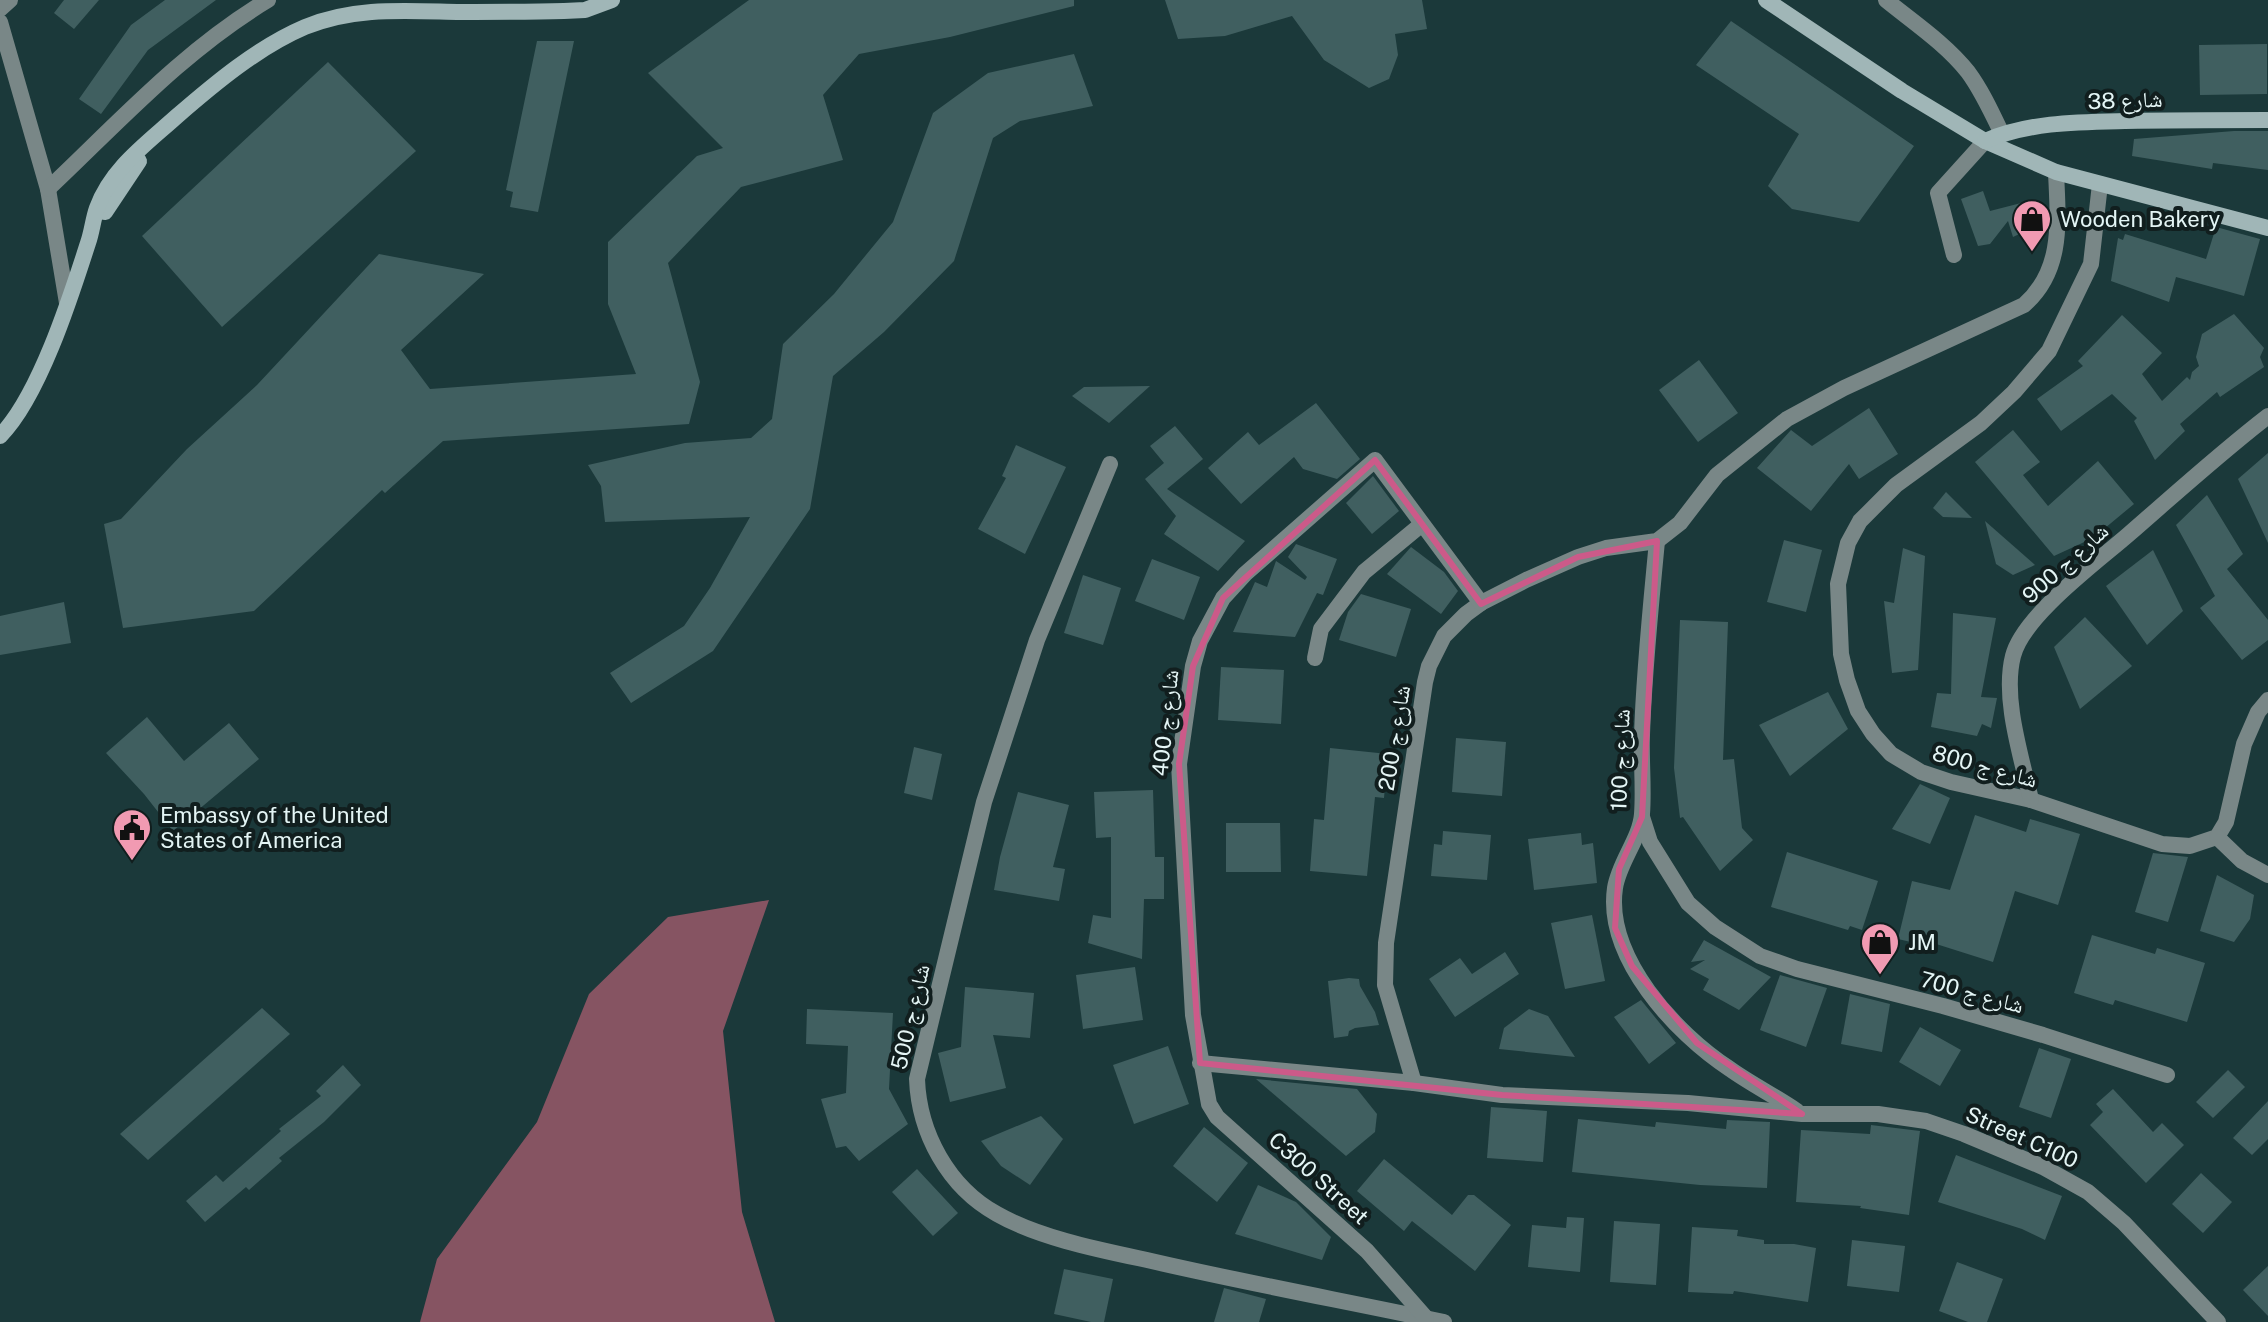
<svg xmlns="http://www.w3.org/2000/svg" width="2268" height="1322" font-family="'Public Sans','Noto Naskh Arabic',sans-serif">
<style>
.forest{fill:#865462}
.building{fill:#405f60}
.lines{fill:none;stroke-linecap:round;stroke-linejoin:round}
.street{stroke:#798787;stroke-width:16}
.secondary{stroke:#a0b6b7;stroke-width:16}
.marked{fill:none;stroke:#cc5a89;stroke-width:6;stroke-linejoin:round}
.labels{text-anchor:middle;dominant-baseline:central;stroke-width:8;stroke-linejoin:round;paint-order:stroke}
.street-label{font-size:22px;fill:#e4f5f5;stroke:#111e1e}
.poi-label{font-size:22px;fill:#e4f5f5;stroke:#111e1e;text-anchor:start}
</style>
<rect width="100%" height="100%" fill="#1b393a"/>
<!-- forest -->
<path class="forest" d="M769 900 723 1031 742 1212 775 1322H420L437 1259 537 1122 589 994 668 917Z"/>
<!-- building -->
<g class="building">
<path d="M64 0H99L74 29 54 13Z"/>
<path d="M165 0H216L148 50 101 114 79 99 131 25Z"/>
<path d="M749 0H1074V6L950 37 859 54 823 95 843 160 741 187 668 263 700 382 689 424 443 441 385 493 382 490 254 611 123 628 104 524 121 519 187 449 257 385 379 254 484 274 401 350 430 389 636 374 608 304V242L697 156 723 148 648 73Z"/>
<path d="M1165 0H1422L1427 29 1395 34 1398 55 1389 79 1369 88 1324 60 1292 16 1225 36 1178 39Z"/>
<path d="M1731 21 1914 146 1859 222 1792 209 1768 186 1799 134 1696 65Z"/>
<path d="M537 41H574L538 212 510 207 513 192 506 190Z"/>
<path d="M2267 44V94L2200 95 2199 45Z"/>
<path d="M1074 54 1093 106 1020 121 993 138 954 261 884 332 833 376 810 509 713 651 631 703 610 673 684 626 710 588 750 517 605 522 601 486 588 465 685 443 751 438 772 419 783 344 834 294 893 222 933 113 988 73Z"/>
<path d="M328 62 416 151 222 327 142 236Z"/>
<path d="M2234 131H2268V170L2213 163 2212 169 2132 156 2134 139Z"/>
<path d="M1983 191 1990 211 2025 202 2034 227 2013 237 2008 221 1990 244 1978 246 1961 199Z"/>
<path d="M2216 227 2260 239 2244 296 2176 277 2169 302 2111 281 2118 238 2123 240 2125 234 2206 259Z"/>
<path d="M2234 314 2264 348 2260 357 2264 367 2220 397 2217 392 2180 424 2185 431 2155 460 2134 421 2137 418 2112 394 2061 431 2037 399 2083 366 2078 361 2122 315 2162 353 2142 374 2162 401 2187 377 2190 380 2192 372 2199 366 2196 357 2202 334Z"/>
<path d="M1699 360 1738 413 1698 442 1659 390Z"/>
<path d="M1150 386 1109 423 1072 396 1084 387Z"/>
<path d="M1316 403 1360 459 1337 479 1303 469 1294 457 1241 504 1208 468 1248 432 1259 445Z"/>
<path d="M1869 408 1898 454 1859 479 1849 464 1811 511 1757 468 1791 430 1812 446Z"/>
<path d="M1175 426 1203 459 1167 489 1245 541 1218 571 1164 534 1176 516 1145 479 1164 463 1150 446Z"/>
<path d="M2013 430 2040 462 2023 475 2048 506 2098 461 2134 504 2093 538 2054 556 1975 462Z"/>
<path d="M1016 445 1066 467 1025 554 978 529 1006 478 1002 476Z"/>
<path d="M2268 453V543L2238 479Z"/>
<path d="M1373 476 1399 511 1372 534 1346 503Z"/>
<path d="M1946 492 1972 518 1943 517 1933 508Z"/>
<path d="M2207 495 2243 554 2227 569 2268 620V640L2242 660 2200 608 2215 596 2176 525Z"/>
<path d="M1985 521 2035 565 2013 575 1996 564Z"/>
<path d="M1784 540 1822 550 1806 612 1767 602Z"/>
<path d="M1296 544 1337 559 1323 595 1317 593 1295 637 1233 632 1255 582 1267 587 1276 561 1305 580 1307 577 1288 557Z"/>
<path d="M1411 547 1444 572 1458 591 1441 614 1387 574Z"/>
<path d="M1903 548 1925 556 1918 670 1892 673 1884 601 1894 603Z"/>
<path d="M2153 550 2183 611 2147 645 2106 586Z"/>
<path d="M1152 559 1200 577 1184 620 1135 601Z"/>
<path d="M1083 575 1121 588 1103 645 1064 633Z"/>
<path d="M1361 594 1411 609 1396 657 1339 640 1348 612Z"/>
<path d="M64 602 71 643 0 655V616Z"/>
<path d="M1953 613 1996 618 1981 697 1997 698 1991 728 1982 724 1977 736 1931 727 1937 693 1951 694Z"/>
<path d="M2085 617 2132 666 2080 709 2054 647Z"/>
<path d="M1680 620 1728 622 1723 760 1734 759 1742 828 1753 840 1720 871 1683 817 1680 818 1674 768Z"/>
<path d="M1221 667 1284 670 1281 724 1218 720Z"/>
<path d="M1828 692 1848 729 1790 776 1759 725Z"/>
<path d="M147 717 184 761 229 723 259 759 173 831 144 794 106 753Z"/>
<path d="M1456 738 1506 742 1502 796 1452 792Z"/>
<path d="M914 747 942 754 932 800 904 793Z"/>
<path d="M1330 748 1388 754 1384 798 1375 797 1367 876 1310 871 1314 819 1324 820Z"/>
<path d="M1920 784 1950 798 1930 844 1892 829Z"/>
<path d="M1153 790 1155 857H1164V899H1144L1142 959 1088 943 1093 915 1111 918V837L1096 838 1094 792Z"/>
<path d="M1018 792 1069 805 1053 867 1065 869 1059 901 994 890 1000 857Z"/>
<path d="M1975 815 2026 832 2030 819 2080 834 2058 905 2015 891 1993 962 1933 943 1932 947 1898 939 1912 881 1950 890Z"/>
<path d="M1226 823H1280L1281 872H1226Z"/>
<path d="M1443 831 1491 835 1487 880 1431 876 1434 844 1442 845Z"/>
<path d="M1581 833 1582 845 1593 843 1597 883 1534 890 1528 839Z"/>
<path d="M1787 852 1878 881 1862 930 1850 926 1848 930 1771 907Z"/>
<path d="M2153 853 2188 857 2168 922 2135 912Z"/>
<path d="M2217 875 2254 895 2250 919 2234 942 2200 931Z"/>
<path d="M1592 915 1605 981 1565 989 1551 923Z"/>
<path d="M2092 935 2155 954 2157 948 2205 963 2187 1022 2115 1000 2113 1005 2074 993Z"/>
<path d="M1704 940 1771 977 1739 1010 1703 990 1709 979 1690 969 1705 960 1691 962Z"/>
<path d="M1505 952 1519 974 1455 1017 1429 979 1460 958 1472 974Z"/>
<path d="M1135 967 1143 1020 1083 1029 1076 975Z"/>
<path d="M1780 975 1827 988 1806 1047 1760 1030Z"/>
<path d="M1349 978 1359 979 1360 986 1375 1012 1379 1025 1355 1028 1349 1031 1348 1036 1334 1038 1328 981Z"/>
<path d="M965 987 1034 993 1030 1038 993 1035 1006 1088 950 1102 938 1053 961 1047Z"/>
<path d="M1850 994 1890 1004 1882 1052 1841 1044Z"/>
<path d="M1641 1000 1676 1043 1649 1064 1614 1017Z"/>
<path d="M262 1008 290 1034 148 1160 120 1134Z"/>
<path d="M807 1009 893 1013 889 1089 908 1124 859 1161 846 1146 836 1148 821 1099 846 1093 848 1046 806 1044Z"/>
<path d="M1529 1009 1548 1016 1575 1057 1499 1049 1504 1028Z"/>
<path d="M1920 1027 1961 1050 1940 1086 1899 1062Z"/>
<path d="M1168 1046 1189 1104 1134 1124 1113 1065Z"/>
<path d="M2039 1048 2071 1059 2051 1118 2019 1107Z"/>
<path d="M343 1065 361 1085 324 1122 279 1158 282 1161 249 1190 246 1187 205 1222 186 1201 216 1175 223 1182 281 1131 279 1129 321 1096 316 1091Z"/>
<path d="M2228 1070 2245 1087 2213 1118 2196 1102Z"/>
<path d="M1256 1079 1357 1089 1377 1114 1375 1132 1346 1156Z"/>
<path d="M2113 1089 2153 1132 2162 1123 2184 1145 2146 1183 2090 1125 2103 1112 2096 1104Z"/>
<path d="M2268 1101V1139L2252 1155 2233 1138Z"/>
<path d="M1491 1107 1547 1111 1543 1162 1487 1158Z"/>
<path d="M1041 1116 1063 1139 1030 1185 1001 1166 981 1141Z"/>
<path d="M1578 1119 1655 1127 1656 1122 1726 1129 1727 1120 1770 1122 1767 1188 1700 1185 1572 1172Z"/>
<path d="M1871 1125 1920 1131 1909 1215 1860 1208 1861 1206 1796 1202 1801 1130 1870 1134Z"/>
<path d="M1204 1127 1248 1163 1217 1202 1173 1166Z"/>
<path d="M1956 1155 2062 1196 2045 1240 2022 1229 1938 1202Z"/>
<path d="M1384 1159 1452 1215 1468 1195H1474L1511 1225 1475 1271 1412 1221 1404 1231 1357 1191Z"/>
<path d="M917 1169 958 1213 933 1236 892 1192Z"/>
<path d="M2201 1173 2232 1202 2203 1233 2172 1204Z"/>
<path d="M1258 1185 1296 1202 1331 1237 1322 1260 1235 1234Z"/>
<path d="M1567 1217 1584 1218 1580 1272 1528 1267 1532 1225 1566 1228Z"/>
<path d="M1614 1221 1660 1224 1656 1285 1610 1282Z"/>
<path d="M1692 1227 1738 1230 1737 1236 1764 1240V1244H1794L1816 1248 1808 1302 1734 1291 1733 1294 1688 1292Z"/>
<path d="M1852 1240 1905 1246 1899 1292 1847 1286Z"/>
<path d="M1957 1262 2003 1279 1987 1322H1968L1939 1311Z"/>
<path d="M2268 1266V1316L2243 1290Z"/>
<path d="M1064 1269 1113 1279 1104 1322H1091L1054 1314Z"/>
<path d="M1224 1288 1266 1299 1259 1322H1214Z"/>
</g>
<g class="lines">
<!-- street -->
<g class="street">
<path d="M1886 0C1913 22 1946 44 1968 72 1982 91 1992 113 2002 134"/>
<path d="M0 9 10 0"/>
<path d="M0 22 48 189 67 303"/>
<path d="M2100 184 2091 264 2049 351 2014 392 1981 423 1896 485 1860 521 1848 543 1838 584 1841 654 1847 680 1858 711 1873 734 1891 754 1921 772 1951 782 2031 800 2162 844 2190 846 2217 837 2226 822 2244 744 2258 712 2268 700"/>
<path d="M48 189C118 123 184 50 268 0"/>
<path d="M1954 255 1938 193 1985 141"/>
<path d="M1110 464 1037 640 984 802 917 1079C919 1133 948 1187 997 1214 1039 1238 1100 1250 1147 1260 1246 1283 1345 1301 1444 1322"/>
<path d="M1657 541C1651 605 1644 670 1642 735 1641 761 1644 788 1642 814 1640 839 1619 862 1615 888 1605 957 1675 1033 1730 1069 1751 1084 1775 1096 1797 1111"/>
<path d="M1315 658 1321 629 1364 572 1422 524"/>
<path d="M2031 800C2022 758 2002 699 2013 656 2023 616 2097 562 2129 534 2175 494 2220 453 2268 416"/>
<path d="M1642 817 1650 842 1688 903 1715 927 1760 956 1797 969 1943 1006 2043 1035 2167 1075"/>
<path d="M2217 837 2242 861 2268 875"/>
<path d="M1200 1063 1414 1083 1502 1095 1688 1103 1802 1114H1878L1926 1121 1964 1134 2043 1167 2088 1192 2124 1223 2218 1322"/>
<path d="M1414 1083 1385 985 1386 943 1425 682 1429 666 1444 636 1466 614 1481 603 1526 580 1578 557 1606 548 1657 541 1680 523 1717 475 1787 419 1844 388 2024 305C2064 270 2058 220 2056 172"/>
<path d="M1426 1318 1367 1251 1217 1117 1209 1104 1193 1015 1179 764 1193 666 1200 641 1223 598 1245 574 1375 460 1481 603"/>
</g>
<!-- secondary -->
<g class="secondary">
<path d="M1766 0 1902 91 1985 141 2056 172 2268 228"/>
<path d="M1985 141C2029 122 2078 122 2125 121 2173 120 2220 120 2268 120"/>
<path d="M105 212 139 161"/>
<path d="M0 436C39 397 71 296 88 243 92 232 93 219 97 208 111 169 146 144 176 117 214 84 258 47 305 27 355 6 408 11 461 12 496 12 530 12 564 11L585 10 612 0"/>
</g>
</g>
<!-- marked area -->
<path class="marked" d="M1375 460 1481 604 1578 557 1657 541 1642 817 1619 869 1615 928 1632 966 1697 1043 1802 1114 1502 1095 1200 1063 1179 764 1193 666 1223 598Z"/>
<!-- icons -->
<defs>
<symbol id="shop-pin" viewBox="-11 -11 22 30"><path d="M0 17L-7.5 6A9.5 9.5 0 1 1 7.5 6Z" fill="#f19ab2" stroke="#111e1e"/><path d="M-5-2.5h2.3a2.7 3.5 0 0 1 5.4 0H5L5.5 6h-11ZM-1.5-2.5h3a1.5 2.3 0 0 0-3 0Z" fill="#111"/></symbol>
<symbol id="civic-pin" viewBox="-11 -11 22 30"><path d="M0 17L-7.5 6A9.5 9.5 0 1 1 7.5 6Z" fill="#f19ab2" stroke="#111e1e"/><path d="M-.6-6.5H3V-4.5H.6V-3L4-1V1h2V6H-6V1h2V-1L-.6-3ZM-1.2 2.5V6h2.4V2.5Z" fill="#111"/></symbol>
</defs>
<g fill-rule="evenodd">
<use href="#shop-pin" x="2010" y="197" width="44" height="60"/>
<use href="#civic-pin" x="110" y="806" width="44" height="60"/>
<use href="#shop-pin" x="1858" y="920" width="44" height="60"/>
</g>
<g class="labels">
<!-- street labels -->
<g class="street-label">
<text transform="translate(2125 100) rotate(-2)">شارع 38</text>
<text transform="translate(2065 563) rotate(-42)">شارع ج 900</text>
<text transform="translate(1165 723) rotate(-84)">شارع ج 400</text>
<text transform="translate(1394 738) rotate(-81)">شارع ج 200</text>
<text transform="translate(1620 760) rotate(-88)">شارع ج 100</text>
<text transform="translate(1985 766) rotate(15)">شارع ج 800</text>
<text transform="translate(1972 992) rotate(15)">شارع ج 700</text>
<text transform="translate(910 1017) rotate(-77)">شارع ج 500</text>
<text transform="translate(2022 1137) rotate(24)">Street C100</text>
<text transform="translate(1319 1178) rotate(42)">C300 Street</text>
</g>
<!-- poi labels -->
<g class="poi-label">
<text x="2060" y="219">Wooden Bakery</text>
<text x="160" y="815">Embassy of the United<tspan x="160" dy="25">States of America</tspan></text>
<text x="1908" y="942">JM</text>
</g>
</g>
</svg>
